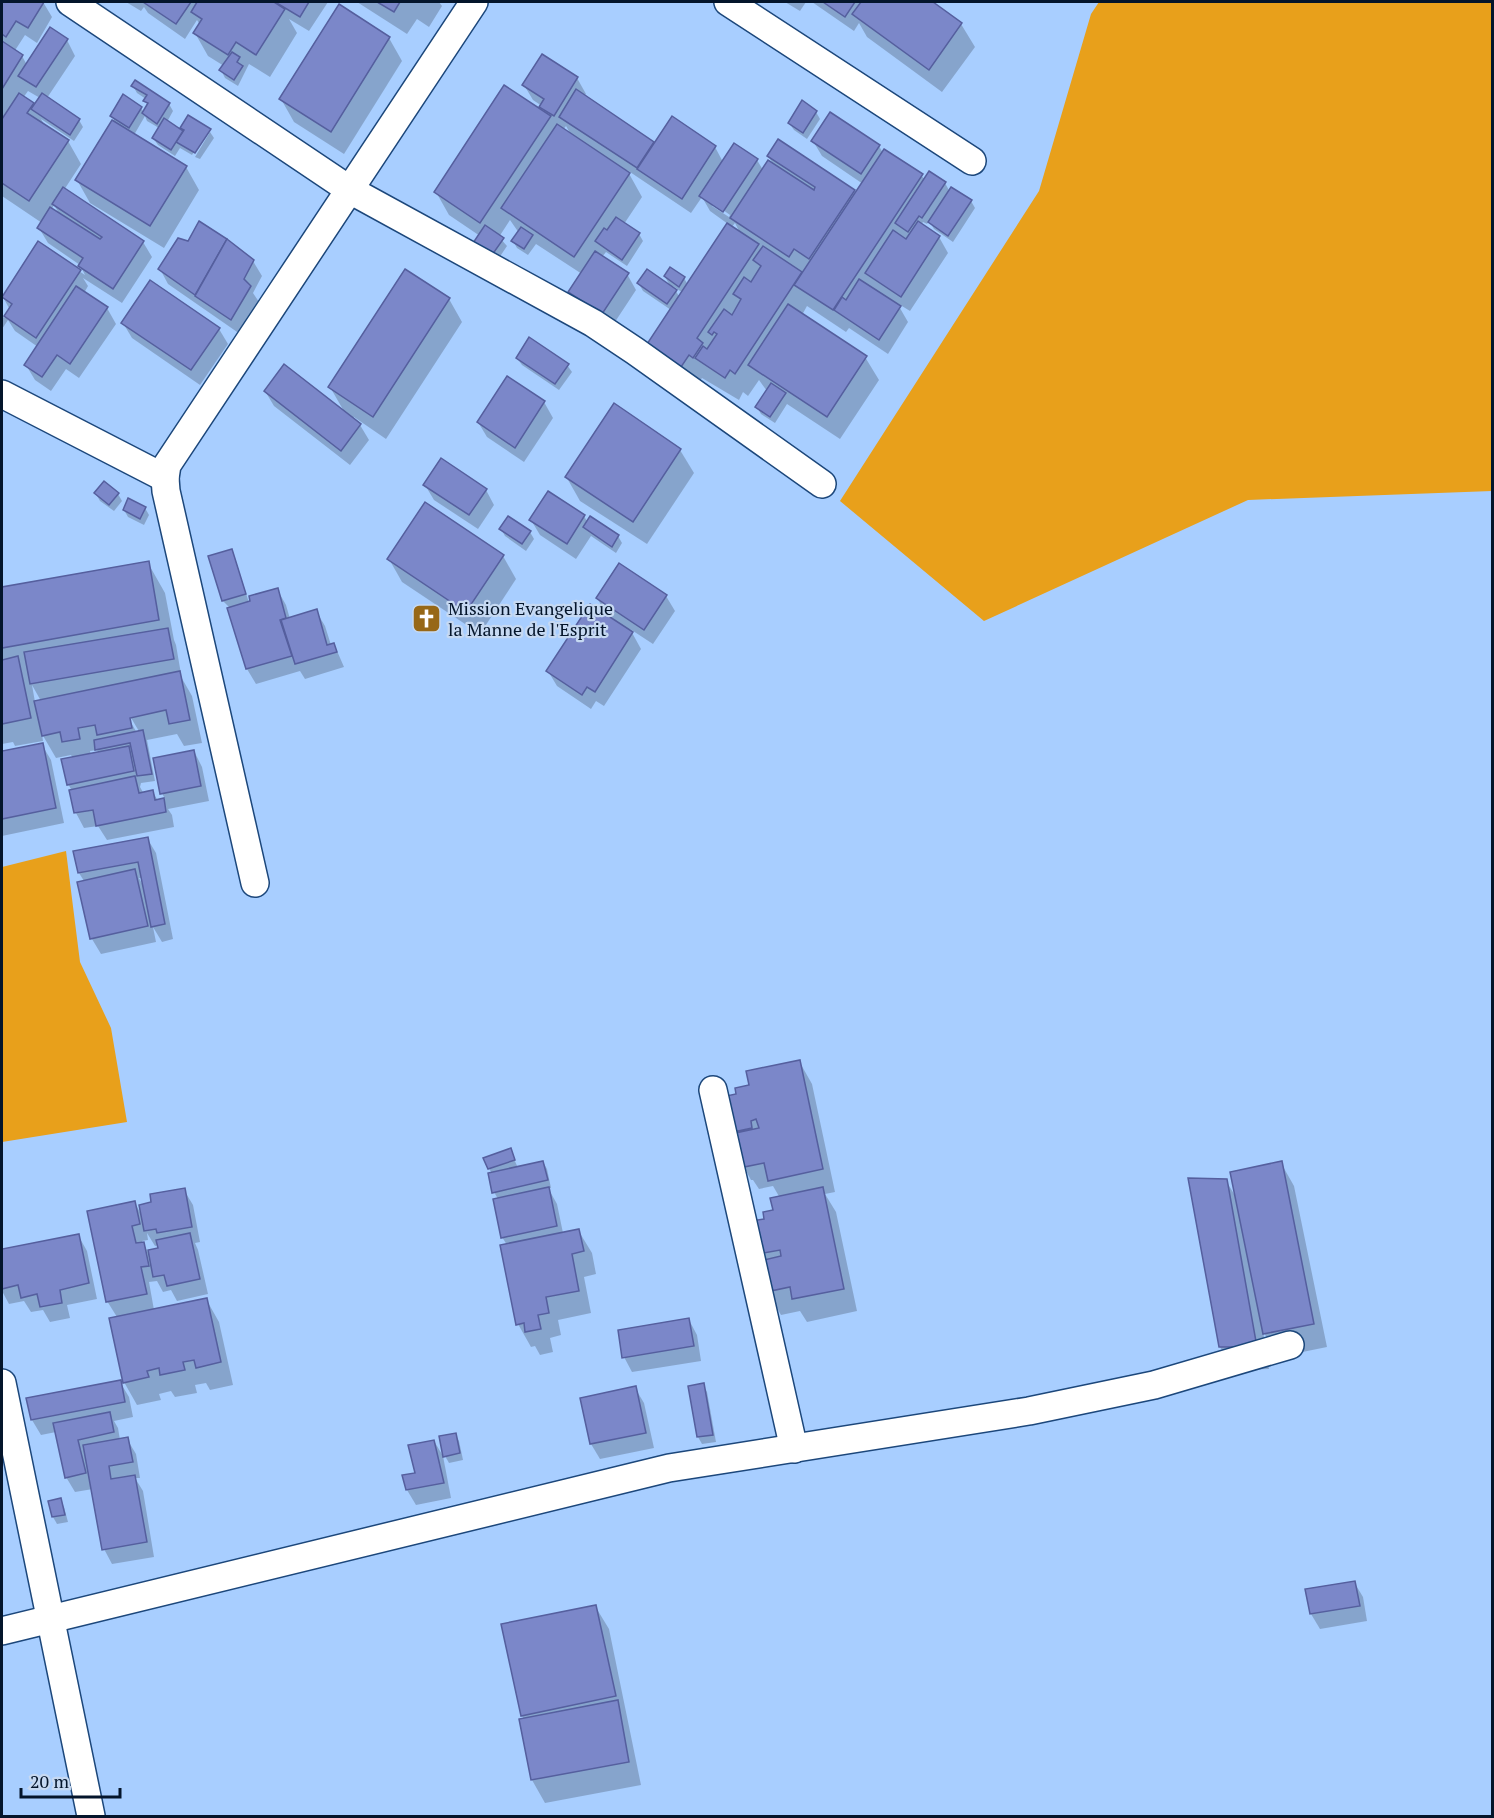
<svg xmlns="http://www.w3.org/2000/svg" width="1494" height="1818" font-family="'PT Serif',serif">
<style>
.green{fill:#e8a01b}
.shadow{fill:#0003;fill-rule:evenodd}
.building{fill:#7b87c9;stroke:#555f9e;stroke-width:1.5}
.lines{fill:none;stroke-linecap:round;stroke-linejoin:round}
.minor-casing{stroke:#1c477b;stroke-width:30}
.minor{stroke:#fff;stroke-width:27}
.labels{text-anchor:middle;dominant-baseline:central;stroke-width:4.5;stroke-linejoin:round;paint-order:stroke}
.poi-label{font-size:18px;fill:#04152b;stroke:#c6d9f2;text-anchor:start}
</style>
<rect width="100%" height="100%" fill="#a8ceff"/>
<!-- green -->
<g class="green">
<path d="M1099 2H1492V491L1248 500 984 621 840 501 1039 191 1091 14Z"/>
<path d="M66 851 80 962 111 1028 127 1122 2 1142V867Z"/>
</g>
<!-- shadow -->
<g class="shadow">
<path d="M2 2H43L52 17 37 43 25 35 14 52 22 56 27 65 67 40 75 56 47 98 79 120 83 127 74 141 41 119 46 127 68 141 81 164 64 190 143 242 152 257 122 303 83 278 88 286 84 293 107 308 116 324 79 378 66 369 51 391 35 380 26 365 38 347 15 331 8 320 2 329V314L4 318 10 310 3 297 38 244 85 275 80 265 48 243 39 228 42 223 2 196ZM28 91 40 98 34 107 23 98ZM54 205 60 215 51 210Z"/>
<path d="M126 2H271L275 4 273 2H328L309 31 289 19 297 33 270 77 249 64 238 86 225 78 221 70 224 66 208 56 195 33 200 25 197 20 185 39 148 13 144 7 141 11Z"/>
<path d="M357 2H439L442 6 429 27 417 19 407 34Z"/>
<path d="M785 2H806L800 11Z"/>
<path d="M812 2H930L961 24 975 47 942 92 867 37 859 23 854 31Z"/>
<path d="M340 6 389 38 402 61 344 154 294 122 281 99Z"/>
<path d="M577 78 586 94 584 96 655 144 672 118 715 147 723 162 757 160 763 170 774 166 768 156 854 191 856 194 863 184 822 156 813 141 879 146 883 153 921 175 925 180 945 183 950 192 971 201 975 208 953 242 934 229 929 221 927 224 923 222 921 225 939 237 948 253 910 311 897 303 908 322 888 354 849 328 846 332 807 306 802 315 865 357 879 380 840 439 787 404 775 423 761 414 757 407 767 391 759 380 748 396 743 392 739 400 702 378 694 389 662 367 671 310 643 291 639 284 672 289 665 277 684 278 688 285 728 224 710 211 702 197 691 213 627 170 642 197 624 224 639 234 643 241 627 266 606 252 602 257 627 274 636 290 611 328 579 307 570 292 582 274 536 244 528 255 517 248 513 241 519 233 510 220 499 237 507 246 497 261 480 236 449 215 436 192 546 114 542 106 533 100 524 85ZM566 126 571 135 563 130ZM712 202 730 215 729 217 712 206ZM735 223 741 235 731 228ZM673 286 683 293 680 298Z"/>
<path d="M133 86 169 104 173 111 167 122 180 131 188 117 210 132H207L192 155 180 148 175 156 158 145 153 138 159 128 147 121 145 116 134 135 186 167 199 190 164 248 90 203 77 180 114 120 112 116 141 108 144 113 148 105 145 101 146 99 137 93Z"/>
<path d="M816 112 820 119 807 139 794 130 789 123Z"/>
<path d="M210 132 214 138 200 159 195 157Z"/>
<path d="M200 223 253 261 262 276 253 293 259 302 240 334 168 284 160 269 188 243Z"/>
<path d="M449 299 462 322 386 439 354 417 353 419 360 425 369 440 350 465 274 406 265 391 345 413 330 387Z"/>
<path d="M123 323 219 329 228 344 200 385 132 338Z"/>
<path d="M517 358 567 365 572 372 559 390 522 365Z"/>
<path d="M544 402 553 418 524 462 487 437 478 422Z"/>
<path d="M680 450 694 473 647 544 580 501 567 478Z"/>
<path d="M425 485 486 490 494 505 478 529 434 500Z"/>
<path d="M549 493 584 516 588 523 618 536 622 543 616 553 591 536 576 559 540 535 531 520Z"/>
<path d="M96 494H118L122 501 114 511 100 501Z"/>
<path d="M145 508 149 515 144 525 128 517 124 510Z"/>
<path d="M501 529 530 532 534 539 526 551 505 536Z"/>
<path d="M231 550 235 558 249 603 277 589 286 605 290 619 316 611 325 626 331 645 334 644 344 667 305 679 300 671 256 684 247 669 229 607 223 601 210 557Z"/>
<path d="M503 556 516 579 480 634 402 582 389 559Z"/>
<path d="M148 563 165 593 174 640 176 645 181 674 180 675 192 696 202 743 184 746 177 734 147 740 155 781 141 783 140 787 144 794 153 792 158 801 165 799 162 793 194 751 202 767 209 801 168 809 172 815 174 827 107 840 98 826 84 828 76 813 71 789 68 784 73 758 71 755 56 758 42 734 43 741 15 746 13 742 2 744V588ZM32 685 41 701 35 702ZM127 711 140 733H137L125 712ZM97 750 99 753 91 755 90 751Z"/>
<path d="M666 596 675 611 653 644 630 629 641 649 604 706 596 701 591 709 557 686 548 671 609 618 597 598Z"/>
<path d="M42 745 51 760 64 823 2 836V753Z"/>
<path d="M147 838 156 853 173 939 162 942 153 927 156 942 101 954 92 939 79 883 84 881 79 873 75 852ZM139 878H143L145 889Z"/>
<path d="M799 1061 812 1084 835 1192 825 1194 836 1212 857 1311 807 1322 800 1311 781 1315 768 1292 760 1253 766 1220 774 1211 780 1198 773 1186 759 1189 753 1180H751L726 1133 738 1095 751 1086Z"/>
<path d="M510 1150 518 1168 543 1162 547 1169 551 1188H548L557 1204 563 1233 578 1230 592 1253 596 1274 584 1277 591 1313 558 1320 561 1335 550 1338 553 1352 540 1355 535 1346 531 1347 518 1324 507 1245 502 1237 498 1199 494 1192 492 1174 489 1168Z"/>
<path d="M1281 1163 1294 1186 1327 1347 1278 1357 1263 1331 1269 1369 1234 1370 1220 1347 1226 1181 1236 1197Z"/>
<path d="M184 1190 193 1205 200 1242 195 1243 198 1250 208 1294 177 1301 171 1290 163 1292 157 1281 149 1282 154 1310 206 1299 219 1322 233 1385 210 1390 206 1383 195 1385 197 1393 175 1397 171 1391 159 1394 161 1400 137 1405 124 1382 117 1317 107 1301 134 1202 143 1217ZM147 1233 155 1246 159 1245 160 1249 148 1252 142 1241 148 1240Z"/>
<path d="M78 1235 87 1251 97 1299 67 1305 70 1318 50 1322 43 1310 31 1312 24 1301 9 1304 2 1291V1251Z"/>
<path d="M689 1320 697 1335 701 1361 632 1372 624 1357Z"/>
<path d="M120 1382 129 1397 133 1417 114 1421 118 1428 120 1440 127 1439 136 1454 140 1478H135L143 1491 154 1557 112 1564 104 1549 93 1489 75 1492 66 1477 56 1432 41 1435 32 1420Z"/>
<path d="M703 1385 707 1392 716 1442 702 1444 698 1437Z"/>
<path d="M635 1388 644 1403 654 1448 600 1459 591 1444Z"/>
<path d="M455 1434 459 1441 463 1460 449 1463 445 1456Z"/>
<path d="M434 1441 443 1456 451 1498 416 1505 407 1490Z"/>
<path d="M60 1500 64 1507 68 1522 57 1524 53 1517Z"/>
<path d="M1354 1582 1363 1597 1367 1621 1320 1629 1311 1614Z"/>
<path d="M595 1606 609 1629 641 1785 545 1803 532 1780 524 1719 522 1716Z"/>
</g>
<!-- building -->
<g class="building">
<path d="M2 2H44L28 28 16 21 6 37 2 34Z"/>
<path d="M143 2H191L176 24Z"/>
<path d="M197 2H274L285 9 256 55 236 42 228 55 193 33 202 19 191 12Z"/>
<path d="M275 2H309L300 17Z"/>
<path d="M377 2H400L394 12Z"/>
<path d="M823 2H855L845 17Z"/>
<path d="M861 2H933L962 23 929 70 852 14Z"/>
<path d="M339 4 390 37 331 132 279 99Z"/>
<path d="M50 27 68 39 36 87 18 76Z"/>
<path d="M2 41 23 55 2 89Z"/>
<path d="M232 52 240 57 237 62 243 66 234 80 219 70Z"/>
<path d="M542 54 578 77 554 116 539 107 544 99 522 85Z"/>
<path d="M135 80 170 103 157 124 142 113 148 103 143 101 147 95 131 86Z"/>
<path d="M504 85 551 116 480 223 434 192Z"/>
<path d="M576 89 654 142 637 168 559 117Z"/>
<path d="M19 93 34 103 27 113 69 140 29 201 2 183V119Z"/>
<path d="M42 93 80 119 70 135 31 109Z"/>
<path d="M123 94 142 107 129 128 110 116Z"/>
<path d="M802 100 817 111 803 133 788 123Z"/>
<path d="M830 112 880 145 861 174 811 141Z"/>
<path d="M188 115 211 129 195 153 176 142 184 130 180 128Z"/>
<path d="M672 116 716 146 682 199 637 169Z"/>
<path d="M164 118 183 131 171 150 152 138Z"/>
<path d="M112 120 187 166 150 226 75 180Z"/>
<path d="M557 124 630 173 574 257 501 208Z"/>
<path d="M778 139 855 190 809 259 794 249 789 257 730 218 768 160 814 190 815 187 767 156Z"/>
<path d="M734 143 758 159 723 212 699 196Z"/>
<path d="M884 149 923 174 833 310 794 285Z"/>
<path d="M929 171 946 182 922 218 919 216 908 232 895 223Z"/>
<path d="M63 187 144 241 113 289 78 266 83 258 37 228 50 207 100 239 102 237 52 204Z"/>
<path d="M951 187 972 200 948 236 928 222Z"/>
<path d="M616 217 640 233 622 260 595 241 604 228 607 230Z"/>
<path d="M199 221 227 239 195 295 158 269 178 238 188 241Z"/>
<path d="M918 221 940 236 901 297 865 273 893 230 906 239Z"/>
<path d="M727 223 759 244 697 338 703 343 693 358 689 355 681 367 647 344Z"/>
<path d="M485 225 504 238 492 255 473 243Z"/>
<path d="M521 227 533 235 524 249 511 241Z"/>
<path d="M227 239 254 260 244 279 251 286 231 320 195 296Z"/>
<path d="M38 241 81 270 36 338 4 316 12 304 2 297Z"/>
<path d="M763 246 802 272 735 374 730 370 725 378 695 358 703 346 707 349 717 334 714 332 712 335 708 332 724 309 732 315 741 299 733 294 744 277 751 282 761 266 753 260Z"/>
<path d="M595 251 629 273 602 314 568 292Z"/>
<path d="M670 267 685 277 679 287 664 276Z"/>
<path d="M405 269 450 298 373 417 328 387Z"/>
<path d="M647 269 677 290 667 304 637 283Z"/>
<path d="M859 279 901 306 879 340 834 310 842 297 846 300Z"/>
<path d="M150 280 220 328 191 370 121 323Z"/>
<path d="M76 286 108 307 70 364 57 355 42 377 24 365Z"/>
<path d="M788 304 867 356 827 417 748 365Z"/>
<path d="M529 337 569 364 555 384 516 358Z"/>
<path d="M284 364 361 424 341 451 264 391Z"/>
<path d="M507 376 545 401 515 448 477 422Z"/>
<path d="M771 383 786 393 770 417 755 407Z"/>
<path d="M614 403 681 449 633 522 565 477Z"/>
<path d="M441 458 487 489 469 515 423 485Z"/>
<path d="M104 481 119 493 109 505 94 493Z"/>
<path d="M548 491 585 515 567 544 529 520Z"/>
<path d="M128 498 146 507 140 519 123 510Z"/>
<path d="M425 502 504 555 466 612 387 559Z"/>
<path d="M508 516 531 531 522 544 499 529Z"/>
<path d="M590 516 619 535 612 547 583 527Z"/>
<path d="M232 549 246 594 222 601 208 556Z"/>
<path d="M149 561 159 620 2 648V587Z"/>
<path d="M619 563 667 595 644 630 596 598Z"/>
<path d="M278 588 286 618 280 620 292 656 246 669 227 608 250 601 249 596Z"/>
<path d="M590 604 633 632 595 692 587 687 582 695 546 671Z"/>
<path d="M317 609 327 645 334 643 337 652 295 664 281 620Z"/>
<path d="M168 628 174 659 30 684 24 652Z"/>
<path d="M18 656 31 718 2 724V660Z"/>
<path d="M180 671 190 720 169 724 166 710 130 718 132 728 97 735 95 725 78 728 80 739 62 742 60 732 42 736 34 701Z"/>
<path d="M143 730 152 774 137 776 130 743 95 750 94 740Z"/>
<path d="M43 743 56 808 2 819V751Z"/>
<path d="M129 746 134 771 67 785 61 759Z"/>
<path d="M194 750 201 786 160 794 153 758Z"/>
<path d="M135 776 139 793 153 790 155 800 164 798 166 812 96 826 93 810 74 813 69 790Z"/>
<path d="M148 837 165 924 151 927 138 862 78 873 73 851Z"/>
<path d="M135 869 148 926 90 939 77 882Z"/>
<path d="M800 1060 823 1169 768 1181 764 1163 744 1167 742 1157 736 1158 731 1134 759 1128 756 1119 751 1121 752 1128 724 1134 717 1098 736 1094 735 1088 749 1085 746 1071Z"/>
<path d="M511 1148 515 1160 488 1169 483 1158Z"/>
<path d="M543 1161 548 1180 492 1193 488 1173Z"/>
<path d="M1282 1161 1314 1324 1263 1334 1230 1172Z"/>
<path d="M1188 1178 1227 1179 1257 1347H1219Z"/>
<path d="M549 1187 557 1226 501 1238 493 1199Z"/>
<path d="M823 1187 844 1289 792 1299 790 1287 766 1292 760 1261 781 1256 780 1250 758 1254 751 1221 764 1219 763 1212 773 1210 770 1198Z"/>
<path d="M185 1188 192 1227 157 1233 156 1229 144 1231 139 1205 151 1202 150 1194Z"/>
<path d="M135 1201 140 1224 132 1226 136 1243 144 1242 149 1266 141 1267 147 1294 106 1302 87 1211Z"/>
<path d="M579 1229 584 1251 572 1254 579 1291 546 1297 549 1313 538 1315 541 1329 525 1332 524 1323 516 1325 500 1245Z"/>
<path d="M190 1233 200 1279 167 1286 164 1275 153 1277 148 1250 158 1248 156 1240Z"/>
<path d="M79 1234 89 1283 60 1290 62 1303 40 1307 37 1294 21 1298 18 1285 2 1289V1249Z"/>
<path d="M207 1298 221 1362 196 1368 194 1360 183 1362 185 1370 160 1375 159 1368 147 1371 149 1377 123 1383 109 1318Z"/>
<path d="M689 1318 694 1346 622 1358 618 1330Z"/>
<path d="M121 1380 125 1402 31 1420 26 1398Z"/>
<path d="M704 1383 713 1435 697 1437 688 1386Z"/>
<path d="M636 1386 646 1433 590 1444 580 1398Z"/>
<path d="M110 1412 114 1432 78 1440 86 1473 65 1478 53 1423Z"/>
<path d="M456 1433 460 1453 443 1457 439 1436Z"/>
<path d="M128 1437 133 1462 109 1466 111 1479 135 1475 147 1542 102 1550 83 1445Z"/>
<path d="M434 1440 444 1483 406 1490 402 1475 415 1473 408 1445Z"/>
<path d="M61 1498 65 1515 52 1517 48 1501Z"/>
<path d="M1355 1581 1360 1606 1310 1614 1305 1589Z"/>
<path d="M596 1605 616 1696 521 1716 501 1624Z"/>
<path d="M618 1700 629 1762 531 1780 519 1719Z"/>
</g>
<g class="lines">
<defs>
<g id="minor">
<path d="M70 2 350 190 593 323 635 351 822 484"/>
<path d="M728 2 972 161"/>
<path d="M2 394 165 478"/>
<path d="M255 883 166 491 165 478 167 465 474 2"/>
<path d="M713 1090 794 1449"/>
<path d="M2 1383 91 1816"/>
<path d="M2 1631 669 1468 1029 1411 1154 1385 1290 1345"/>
</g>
</defs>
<!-- minor casing -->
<use href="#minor" class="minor-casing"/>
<!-- minor -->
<use href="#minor" class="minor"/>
</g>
<!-- icons -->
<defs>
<symbol id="church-square" viewBox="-11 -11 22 22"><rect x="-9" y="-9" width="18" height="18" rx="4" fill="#976818" stroke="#c6d9f2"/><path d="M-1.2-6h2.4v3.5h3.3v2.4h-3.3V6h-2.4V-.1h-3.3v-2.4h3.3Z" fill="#fff"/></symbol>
</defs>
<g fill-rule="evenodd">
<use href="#church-square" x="410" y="602" width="33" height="33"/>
</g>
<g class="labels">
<!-- poi labels -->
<g class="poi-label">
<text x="448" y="608">Mission Evangelique<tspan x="448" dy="21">la Manne de l'Esprit</tspan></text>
</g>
</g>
<!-- border -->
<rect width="1494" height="1818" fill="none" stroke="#04152b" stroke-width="6"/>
<!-- scale -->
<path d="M21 1788v9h99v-9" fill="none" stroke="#04152b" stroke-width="3"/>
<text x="30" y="1788" font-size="18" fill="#04152b" stroke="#c6d9f2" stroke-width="4.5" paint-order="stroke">20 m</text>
</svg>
